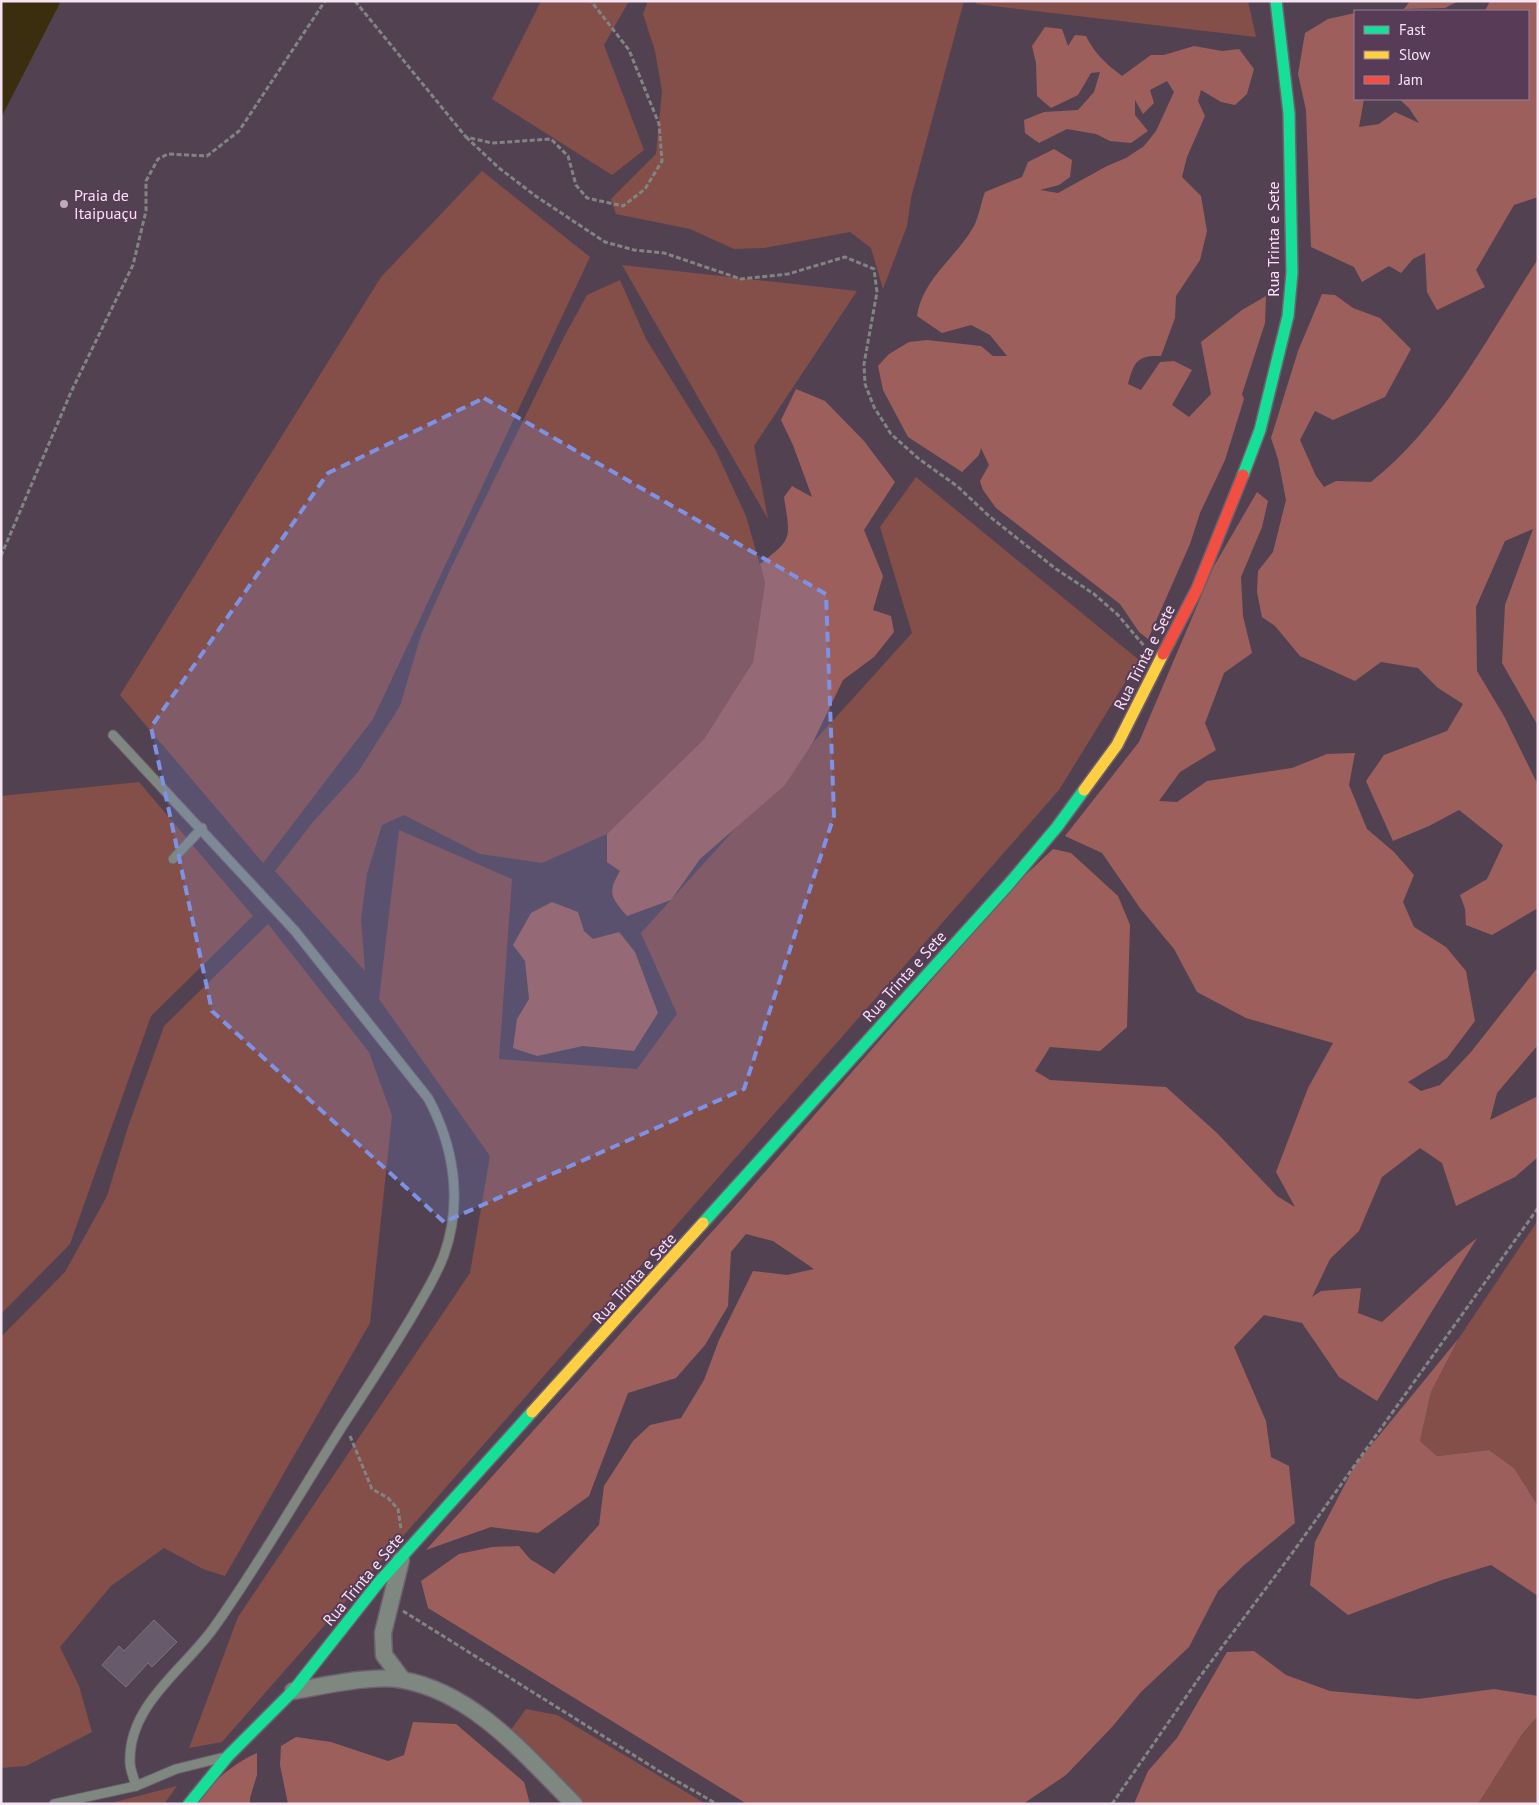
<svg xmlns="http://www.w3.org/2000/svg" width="1539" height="1805" font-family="'PT Sans',sans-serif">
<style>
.green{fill:#844e49}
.forest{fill:#9d5f5b}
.water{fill:#3b2e0f}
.building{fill:#665a6b;stroke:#7c727f}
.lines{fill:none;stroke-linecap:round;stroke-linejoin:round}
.lane-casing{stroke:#6e616e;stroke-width:11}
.street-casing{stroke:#6e616e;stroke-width:19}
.fast-casing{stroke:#6e616e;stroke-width:14}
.slow-casing{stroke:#6e616e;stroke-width:14}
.jam-casing{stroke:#6e616e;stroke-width:14}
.path{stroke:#828483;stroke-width:3;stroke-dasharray:5 2.5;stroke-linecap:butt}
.lane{stroke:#7e8880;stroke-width:9}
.street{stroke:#7e8880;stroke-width:16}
.fast{stroke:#16e098;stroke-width:11}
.slow{stroke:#ffcf43;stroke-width:11}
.jam{stroke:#f24e42;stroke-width:11}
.marked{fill:#7e92e5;fill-opacity:0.2;stroke:#7e92e5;stroke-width:4;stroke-dasharray:10 6;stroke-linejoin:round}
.poi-dot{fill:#bcabbb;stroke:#583c57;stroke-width:2}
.labels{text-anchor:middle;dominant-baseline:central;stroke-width:4;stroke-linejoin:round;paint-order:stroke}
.poi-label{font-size:16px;fill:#f5e4f4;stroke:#583c57;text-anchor:start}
.street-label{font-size:16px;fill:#f5e4f4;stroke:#583c57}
</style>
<rect width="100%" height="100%" fill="#524251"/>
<!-- green -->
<g class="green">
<path d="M541 1H629L604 45 644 150 612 175 492 99Z"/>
<path d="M648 1H964L911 198 907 226 883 289 871 248 850 232 764 248 734 249 690 229 616 214 611 199 656 154 662 91 655 51 643 14Z"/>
<path d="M977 1H1248L1256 37 976 4Z"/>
<path d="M482 171 590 257 373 719 263 863 120 695 381 277Z"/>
<path d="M622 265 857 291 754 446 768 519Z"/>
<path d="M620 280 646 339 716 451 746 516 765 583 753 662 704 739 607 834 542 863 480 854 404 815 382 825 367 874 361 919 365 971 275 871 313 822 358 772 400 706 421 635 450 570 564 337 587 295Z"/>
<path d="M916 477 1139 660 1059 790 222 1742 189 1748 238 1617 470 1273 490 1156 379 999 399 830 512 879 499 1059 637 1069 677 1014 641 933 912 633 880 527Z"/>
<path d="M139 782 253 916 151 1016 70 1244 1 1314V796Z"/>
<path d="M268 924 369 1052 392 1116 370 1323 225 1576 203 1569 164 1548 111 1586 60 1647 79 1686 92 1732 26 1766 1 1768V1337L65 1272 107 1196 128 1127 164 1026Z"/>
<path d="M1538 1220V1506L1514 1468 1489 1450 1437 1456 1420 1441 1431 1392 1459 1338Z"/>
<path d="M526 1709 557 1715 706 1804H580L510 1731Z"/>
<path d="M1538 1716V1804H1478L1523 1733Z"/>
<path d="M177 1786 164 1804H107Z"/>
</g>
<!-- forest -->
<g class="forest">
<path d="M1410 1H1459L1445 8 1404 9Z"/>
<path d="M1490 1H1538V197L1514 205 1476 270 1485 287 1437 310 1427 292 1425 253 1413 259 1401 273 1389 266 1362 282 1354 267 1311 247 1306 110 1298 74 1305 33 1328 19 1355 13V99H1364L1359 127 1379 124 1395 112 1419 123 1409 108 1399 99H1528V11H1485Z"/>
<path d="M1045 27 1062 29 1068 46 1075 35 1086 36C1095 54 1106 64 1122 76L1151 55H1164L1194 46 1222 51 1239 49 1254 69 1247 94 1235 105 1221 102 1201 90 1198 101 1205 116 1187 157 1182 177 1201 196 1207 231 1200 260 1176 296 1175 318 1161 356C1137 355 1134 362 1128 384L1141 390 1160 362 1174 361 1192 370 1172 405 1189 417 1211 394 1201 342 1242 310 1266 296 1265 323 1242 394 1244 399 1225 460 1200 513 1190 544 1148 639 1139 632 1120 604 996 508 983 490 980 481 989 465 981 448 979 455 962 472 908 437 883 390 878 366 889 354 909 342 927 340 981 346 993 356H1007L990 335 971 325 942 333 917 316C923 278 956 258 974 226 979 216 981 203 985 192L1022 177 1028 162 1054 149 1072 160 1070 177 1059 185 1040 190 1058 193 1107 166 1126 158 1144 146 1156 131 1174 92 1167 81 1150 90 1154 103 1143 114 1135 100V115L1148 131 1131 143 1110 141 1096 134 1067 129 1039 143 1025 133 1024 120 1044 112 1078 110 1094 92 1100 72 1091 73 1078 95 1051 108 1037 96 1036 63 1032 46Z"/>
<path d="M1538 259V726L1502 663 1505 605 1533 529 1505 541 1476 607 1477 671 1504 716 1538 785V908L1492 935 1466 925 1465 909 1460 895 1487 879 1503 845 1459 810 1429 826 1393 841 1366 781 1384 755 1447 731 1463 704 1438 688 1418 668 1381 662 1355 681 1300 656 1275 626 1262 617 1257 592 1258 571 1273 552 1286 500 1278 459 1271 438 1298 351 1322 294 1335 295 1353 308 1380 318 1411 349 1385 397 1333 420 1315 411 1300 440 1316 476 1324 487 1336 481 1371 482C1445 423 1487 337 1538 259Z"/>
<path d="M796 389 825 401 864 441 895 482 864 530 883 576 873 610 891 616 894 632 874 657 843 680 813 742 785 785 700 859 671 900 627 916C611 897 607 893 620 871L607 862V834L704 739 753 662 765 583 760 564C794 538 790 538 784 497L792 486 812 497 793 445 781 420Z"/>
<path d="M1257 492 1268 501 1262 527 1241 577 1243 616 1252 653 1224 673 1205 723 1216 750 1180 772 1159 801 1177 802 1207 781 1292 768 1327 754 1355 753 1349 785 1367 829 1394 852 1414 875 1403 902 1414 927 1446 947 1466 971 1475 1021 1447 1058 1408 1082 1421 1091 1440 1085 1471 1052 1538 967V1045L1497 1093 1490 1120 1538 1096V1157L1515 1177 1456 1206 1442 1163 1420 1148 1382 1177 1359 1231 1330 1259 1312 1297 1321 1291 1361 1288 1358 1313 1382 1322C1414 1294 1443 1264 1477 1238L1377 1401 1339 1377 1302 1323 1264 1315 1234 1347 1266 1421 1271 1457 1289 1466 1295 1523 1243 1566 1218 1591 1189 1647 1141 1692 1112 1727 1066 1775 1023 1804H747L428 1608 421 1581 459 1554 492 1547 519 1546 530 1559 554 1574 599 1525 604 1486 633 1441 650 1425 681 1418 704 1380 719 1340 753 1271 787 1275 814 1269 773 1241 746 1234 731 1252 728 1306 705 1345 676 1378 628 1393 589 1496 538 1533 491 1527 426 1550 736 1205 1014 886 1053 849 1071 853 1118 896 1130 925 1127 1027 1100 1051 1050 1047 1035 1071 1050 1080 1166 1087 1217 1133 1277 1196 1295 1207 1276 1172 1308 1088 1333 1043 1246 1018 1197 992 1174 949 1140 908 1102 853 1065 836 1139 742 1214 566Z"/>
<path d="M552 902 578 912 584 931 593 939 619 932 635 952 658 1013 634 1051 583 1046 537 1056 513 1048 517 1019 529 999 525 961 513 945 531 913Z"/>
<path d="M1459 1338 1431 1392 1420 1441 1437 1456 1489 1450 1514 1468 1538 1506V1596L1491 1565 1442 1580 1348 1615 1310 1585 1315 1542 1355 1465Z"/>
<path d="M1254 1651 1286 1675 1330 1691 1418 1699 1494 1689 1538 1696V1716L1523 1733 1478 1804H1134L1148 1771 1177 1738 1227 1652Z"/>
<path d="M413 1722 456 1724 524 1782 530 1804H288L280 1765 281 1746 296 1737 331 1742 388 1761 404 1755Z"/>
<path d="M257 1753V1775L250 1798V1804H192C212 1784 231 1764 257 1753Z"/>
</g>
<!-- water -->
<path class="water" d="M1 1H61L1 118Z"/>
<!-- building -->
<path class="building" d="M154 1620 177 1642 152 1667 148 1663 126 1687 102 1665 119 1646 124 1651Z"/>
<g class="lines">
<defs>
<g id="lane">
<path d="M113 735 295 931 428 1098C454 1146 463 1202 444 1255 436 1277 423 1297 411 1318 390 1353 368 1387 345 1422 302 1489 262 1560 215 1626 186 1668 130 1703 130 1759 129 1769 134 1777 136 1786"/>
<path d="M173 859 202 828"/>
<path d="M54 1804 136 1786 176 1769 221 1758"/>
</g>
<g id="street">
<path d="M401 1560 383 1633 384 1655 402 1679"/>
<path d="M293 1691C323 1686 373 1674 403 1680 474 1693 525 1755 574 1804"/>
</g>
<g id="fast">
<path d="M1243 475 1260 430 1288 316 1292 273 1289 113 1276 1"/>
<path d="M703 1223 1008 885 1057 827 1084 790"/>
<path d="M189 1804 228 1756 293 1691 379 1582 532 1412"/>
</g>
<g id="slow">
<path d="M1084 790 1117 745 1163 654"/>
<path d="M532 1412 703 1223"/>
</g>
<path id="jam" d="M1163 654 1197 589 1243 475"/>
</defs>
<!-- lane casing -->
<use href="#lane" class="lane-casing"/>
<!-- street casing -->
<use href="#street" class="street-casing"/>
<!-- fast casing -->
<use href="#fast" class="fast-casing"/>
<!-- slow casing -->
<use href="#slow" class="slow-casing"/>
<!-- jam casing -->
<use href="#jam" class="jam-casing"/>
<!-- path -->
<g class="path">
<path d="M355 1 466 137 492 143 551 139 568 156 576 185 587 198 623 206 645 189 662 161 659 124 629 50 591 1"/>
<path d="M466 137 499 168 537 197 605 242 634 250 664 253 741 279 788 274 845 257 874 269 877 292 864 364 865 384 874 407 891 434 919 459 957 486 989 516 1056 569 1094 594 1118 615 1145 647"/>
<path d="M1 556 71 392 133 265 146 211V181L158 159 168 154 207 156 239 131 325 1"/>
<path d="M350 1436 372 1489 388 1498 398 1509 401 1529"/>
<path d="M403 1611 659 1771 717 1804"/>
<path d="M1112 1804 1199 1678 1293 1552 1538 1208"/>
</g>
<!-- lane -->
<use href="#lane" class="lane"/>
<!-- street -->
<use href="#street" class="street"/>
<!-- fast -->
<use href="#fast" class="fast"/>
<!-- slow -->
<use href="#slow" class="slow"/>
<!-- jam -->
<use href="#jam" class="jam"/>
</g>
<!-- marked area -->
<path class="marked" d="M484 398 826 594 834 816 744 1089 444 1222 212 1011 151 727 328 473Z"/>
<!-- markers -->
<circle class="poi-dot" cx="64" cy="204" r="5"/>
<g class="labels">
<!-- poi labels -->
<g class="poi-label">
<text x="74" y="195">Praia de<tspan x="74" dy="18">Itaipuaçu</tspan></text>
</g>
<!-- street labels -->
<g class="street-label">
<text transform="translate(1273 239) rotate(-90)">Rua Trinta e Sete</text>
<text transform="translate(1144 657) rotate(-63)">Rua Trinta e Sete</text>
<text transform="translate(904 976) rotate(-48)">Rua Trinta e Sete</text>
<text transform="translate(634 1278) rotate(-48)">Rua Trinta e Sete</text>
<text transform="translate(363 1579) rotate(-50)">Rua Trinta e Sete</text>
</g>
</g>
<!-- border -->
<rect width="1539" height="1805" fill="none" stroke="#f5e4f4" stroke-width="5"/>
<!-- legend -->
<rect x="1354" y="10" width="175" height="90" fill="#583c57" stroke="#977f96"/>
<rect x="1364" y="26" width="25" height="8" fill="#16e098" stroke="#977f96"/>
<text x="1399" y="35" font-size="15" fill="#f5e4f4">Fast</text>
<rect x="1364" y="51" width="25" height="8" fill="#ffcf43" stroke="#977f96"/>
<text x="1399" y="60" font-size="15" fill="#f5e4f4">Slow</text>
<rect x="1364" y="76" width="25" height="8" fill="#f24e42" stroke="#977f96"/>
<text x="1399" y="85" font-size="15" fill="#f5e4f4">Jam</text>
</svg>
